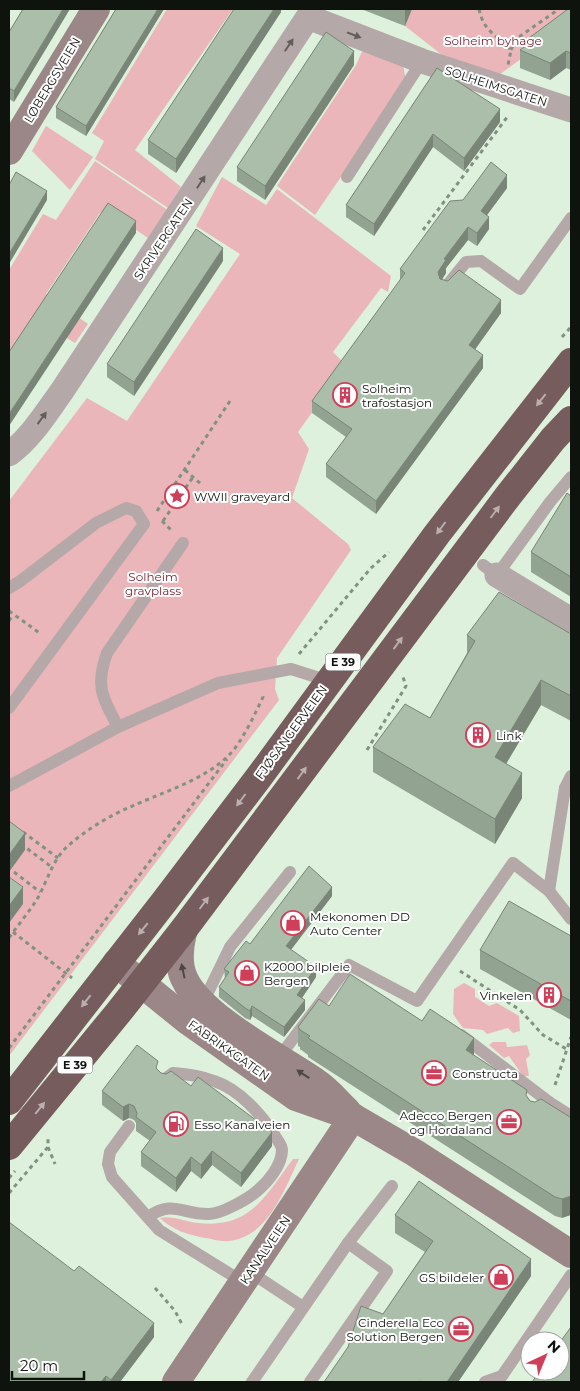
<svg xmlns="http://www.w3.org/2000/svg" width="580" height="1391" font-family="Montserrat,sans-serif">
<style>
.green{fill:#eab6b9}
.lines{fill:none;stroke-linecap:round;stroke-linejoin:round}
.path{stroke:#839182;stroke-width:3;stroke-dasharray:4 4;stroke-linecap:butt}
.lane{stroke:#b5a8a8;stroke-width:12}
.street{stroke:#b5a8a8;stroke-width:25}
.secondary{stroke:#9b8788;stroke-width:28}
.highway{stroke:#765c5d;stroke-width:28}
.wall{fill:#93a392}
.shaded-wall{fill:#788577}
.building{fill:#abbeaa;stroke:#788577}
.oneway{fill:#625e5a}
.oneway2{fill:#baaeae}
.oneway3{fill:#4d4844}
.labels{text-anchor:middle;dominant-baseline:central;stroke-width:4;stroke-linejoin:round;paint-order:stroke}
.shield{fill:#fff;stroke:#565a56;stroke-width:1}
.shield-label{font-size:11px;font-weight:bold;fill:#0e140d}
.park-label{font-size:12px;fill:#7c2433;stroke:#fff}
.street-label{font-size:12px;fill:#0e140d;stroke:#fff}
.poi-label{font-size:12px;fill:#0e140d;stroke:#fff;text-anchor:start}
</style>
<rect width="100%" height="100%" fill="#ddf1dc"/>
<!-- green -->
<g class="green">
<path d="M167 9H233L135 150 181 187 168 208 95 159 104 141 92 133Z"/>
<path d="M412 9H571V22L499 75 442 55 405 26Z"/>
<path d="M365 45 402 59 406 81 315 215 277 186 356 65Z"/>
<path d="M46 126 93 157 70 190 32 151Z"/>
<path d="M95 161 169 211 165 213 148 238 108 211 100 213 46 294 88 324 75 343 34 318 9 355V270L43 214 56 220Z"/>
<path d="M222 177 266 205 277 189 391 276 388 292 381 288 333 352 346 365 298 432 309 449 292 498 348 544 351 550 277 658 275 689 279 700 9 1056V501L87 398 127 421 240 254 196 226Z"/>
<path d="M464 983 475 989V997L489 1006 497 1003 519 1016 520 1031 513 1033 508 1028 487 1034 483 1030 463 1028 453 1014 454 989Z"/>
<path d="M493 1042H506L507 1047 527 1045 530 1055 526 1059 529 1076H523L509 1056 504 1058 489 1045Z"/>
<path d="M293 1159H299C284 1190 269 1236 229 1241 221 1242 213 1239 205 1238 189 1235 172 1230 160 1218 171 1215 186 1222 198 1223 251 1229 265 1196 293 1159Z"/>
</g>
<g class="lines">
<!-- path -->
<g class="path">
<path d="M479 9C484 33 497 34 511 50L508 65"/>
<path d="M511 50 516 39 559 9"/>
<path d="M423 230 508 116"/>
<path d="M562 337 571 327"/>
<path d="M185 470 201 484"/>
<path d="M157 511 230 401"/>
<path d="M162 521 172 531"/>
<path d="M163 521 193 477"/>
<path d="M9 611 41 634"/>
<path d="M9 621 13 615"/>
<path d="M299 654 370 569 389 552"/>
<path d="M367 750 406 686 403 677"/>
<path d="M23 832 58 858"/>
<path d="M21 844 53 868"/>
<path d="M14 872 40 892"/>
<path d="M13 932 72 978"/>
<path d="M9 938C18 925 28 913 36 901 47 883 52 859 69 845 86 830 109 816 130 807 161 793 204 780 228 756 241 744 255 714 263 697L262 693"/>
<path d="M460 971 520 1010 543 1035 568 1050"/>
<path d="M9 1048 227 759"/>
<path d="M555 1085 571 1037"/>
<path d="M48 1147 55 1164"/>
<path d="M9 1178 15 1171"/>
<path d="M9 1193 48 1147V1139"/>
<path d="M155 1288 175 1311 183 1326"/>
</g>
<!-- lane -->
<g class="lane">
<path d="M347 177 422 61"/>
<path d="M449 283 466 262 481 261 520 289 571 218"/>
<path d="M483 565 497 575 550 502 571 477"/>
<path d="M9 588 19 582 96 523 126 508 136 511 144 524 9 708"/>
<path d="M118 727C102 697 95 686 107 653L183 543"/>
<path d="M571 776 565 788 571 791"/>
<path d="M9 786 118 727 218 683 291 669 329 681"/>
<path d="M549 891 565 788"/>
<path d="M202 1005 230 947 290 872"/>
<path d="M461 1035 549 1102"/>
<path d="M277 1060 349 965 417 1001 513 863 549 891 571 919"/>
<path d="M542 1107 549 1102 571 1116"/>
<path d="M129 1126 110 1152 108 1164 112 1177 159 1230 243 1282"/>
<path d="M148 1217C173 1199 183 1215 209 1214 221 1214 248 1199 257 1191 268 1182 282 1165 282 1150 282 1145 278 1141 275 1136 262 1115 239 1089 214 1081 201 1076 186 1074 173 1073L164 1080"/>
<path d="M348 1243 392 1186"/>
<path d="M250 1272 303 1307"/>
<path d="M252 1382 348 1243 387 1271 310 1382"/>
<path d="M485 1382 502 1376 571 1275"/>
</g>
<!-- street -->
<g class="street">
<path d="M9 454C31 438 46 413 62 391L308 17 422 61 571 110"/>
<path d="M497 575 571 620"/>
</g>
<!-- secondary -->
<g class="secondary">
<path d="M9 151 96 9"/>
<path d="M184 929C180 944 177 963 184 978 201 1017 280 1057 316 1082 327 1089 337 1101 347 1111"/>
<path d="M116 963 188 1021 296 1097 353 1117 415 1153 571 1254"/>
<path d="M176 1382 353 1117"/>
</g>
<!-- highway -->
<g class="highway">
<path d="M9 1101 164 902 259 777 437 534 571 362"/>
<path d="M9 1146 118 1013 184 929 508 496 553 439 571 420"/>
</g>
</g>
<!-- wall -->
<g class="wall">
<path d="M23 9 14 102 9 99V32Z"/>
<path d="M116 9H164L86 136 56 118V107Z"/>
<path d="M281 9V12L176 173 148 154V140Z"/>
<path d="M361 9H412L405 26Z"/>
<path d="M571 9V70L566 68 550 80 520 68V50L525 46V41Z"/>
<path d="M354 65 265 200 237 181V167Z"/>
<path d="M437 68 500 122 464 171 433 147 374 236 346 217V205Z"/>
<path d="M507 188 487 215 489 229 477 246 468 240 446 268V273L442 280 501 313 475 349 483 368 376 514 326 477V464L346 437 312 413V401L400 281V269L463 200Z"/>
<path d="M223 261 134 396 107 377V364Z"/>
<path d="M571 496V597L531 572V552Z"/>
<path d="M571 634V721L541 705 506 764 522 798 495 844 373 772V747L430 718 467 653V635Z"/>
<path d="M332 896 291 950 316 977 302 998 305 1010 284 1037 252 1016 250 1020 245 1018 219 997V987L225 979 224 969 250 944Z"/>
<path d="M571 936V1020L480 969V950Z"/>
<path d="M329 1006 474 1055 527 1097 530 1101 570 1117 562 1218 555 1216 308 1057V1055L300 1049V1047L298 1046V1027Z"/>
<path d="M158 1070 161 1073 272 1146 241 1187 212 1165 201 1179 191 1171 176 1192 141 1166V1152L150 1141 136 1131V1123L134 1120 129 1118 123 1121 102 1105V1091Z"/>
<path d="M395 1215 531 1276 458 1382H324L383 1314 425 1252 395 1233Z"/>
<path d="M154 1337 120 1382H9Z"/>
</g>
<!-- shaded-wall -->
<g class="shaded-wall">
<path d="M63 9H70L14 102V91Z"/>
<path d="M158 9H164L86 136V126Z"/>
<path d="M274 9H281V12L176 173V159Z"/>
<path d="M405 9H412L405 26Z"/>
<path d="M354 51V65L265 200V186Z"/>
<path d="M566 51V68L550 80V63Z"/>
<path d="M500 109V122L464 171V158Z"/>
<path d="M433 134V147L374 236V224Z"/>
<path d="M507 175V188L481 223V211Z"/>
<path d="M47 191V200L9 264V254Z"/>
<path d="M489 217V229L477 246V233Z"/>
<path d="M136 221V233L9 426V414Z"/>
<path d="M468 227V240L446 268V273L438 285V272L444 259Z"/>
<path d="M223 248V261L134 396V382Z"/>
<path d="M501 300V313L469 358V345Z"/>
<path d="M483 355V368L376 514V501Z"/>
<path d="M541 680V705L495 782V757Z"/>
<path d="M522 773V798L495 844V819Z"/>
<path d="M25 833V850L9 872V855Z"/>
<path d="M23 887V904L9 923V906Z"/>
<path d="M332 887V896L286 956V946Z"/>
<path d="M316 967V977L297 1005V995Z"/>
<path d="M305 1000V1010L284 1037V1027Z"/>
<path d="M252 1006V1016L250 1020V1011Z"/>
<path d="M474 1038V1057L466 1050Z"/>
<path d="M129 1104V1118L123 1121V1107Z"/>
<path d="M272 1132V1146L241 1187V1173Z"/>
<path d="M212 1151V1165L201 1179V1165Z"/>
<path d="M191 1157V1171L176 1192V1178Z"/>
<path d="M571 1196V1215L562 1218V1199Z"/>
<path d="M531 1259V1276L458 1382H447Z"/>
<path d="M154 1323V1337L120 1382H111V1380Z"/>
<path d="M106 1376V1382H101Z"/>
</g>
<!-- building -->
<g class="building">
<path d="M23 9H63L14 91 9 88V32Z"/>
<path d="M116 9H158L86 126 56 107Z"/>
<path d="M234 9H274L176 159 148 140Z"/>
<path d="M568 9H571V53L566 51 550 63 520 50 528 44 525 41Z"/>
<path d="M326 32 354 51 265 186 237 167Z"/>
<path d="M437 68 500 109 464 158 433 134 374 224 346 205Z"/>
<path d="M491 162 507 175 481 211 489 217 477 233 468 227 444 259 446 260 438 272 440 279 448 281 459 270 501 300 469 345 483 355 376 501 326 464 352 429 312 401 405 273 400 269 450 201 463 200Z"/>
<path d="M16 172 47 191 9 254V185Z"/>
<path d="M108 203 136 221 9 414V352Z"/>
<path d="M196 229 223 248 134 382 107 364Z"/>
<path d="M567 493 571 496V577L531 552Z"/>
<path d="M499 592 571 634V696L541 680 495 757 522 773 495 819 373 747 405 704 430 718 475 641 467 635Z"/>
<path d="M9 821 25 833 9 855Z"/>
<path d="M309 866 332 887 286 946 316 967 297 995 305 1000 284 1027 252 1006 250 1011 245 1008 219 987 229 972 224 969 246 941 250 944Z"/>
<path d="M9 877 23 887 9 906Z"/>
<path d="M509 901 571 936V1001L480 950Z"/>
<path d="M350 974 422 1021 430 1009 474 1038 466 1050 527 1090 526 1095 530 1101 535 1102 541 1099 570 1117 571 1114V1196L562 1199 555 1197 308 1038 310 1036 300 1030V1029L298 1027 319 999 329 1006Z"/>
<path d="M137 1045 158 1061 156 1068 161 1073 166 1074 171 1071 191 1086 198 1077 272 1132 241 1173 212 1151 201 1165 191 1157 176 1178 141 1152 156 1132 136 1117 137 1113 134 1106 129 1104 123 1107 102 1091Z"/>
<path d="M419 1181 531 1259 447 1382H421L419 1381 418 1382H324L348 1347 361 1306 383 1314 433 1241 395 1215Z"/>
<path d="M9 1222 74 1271 79 1266 154 1323 111 1380 106 1376 101 1382H9Z"/>
<path d="M571 1327V1382H532L540 1371H560V1342Z"/>
</g>
<!-- one-way arrows -->
<defs><path id="oneway-solid" d="M-6-.8H1V-3.2L6.5 0L1 3.2V.8H-6Z" transform="scale(1.25)"/></defs>
<g class="oneway">
<use href="#oneway-solid" transform="translate(354 35) rotate(21)"/>
<use href="#oneway-solid" transform="translate(289 45) rotate(-56)"/>
<use href="#oneway-solid" transform="translate(201 182) rotate(-57)"/>
<use href="#oneway-solid" transform="translate(42 418) rotate(-54)"/>
</g>
<g class="oneway2">
<use href="#oneway-solid" transform="translate(541 400) rotate(128)"/>
<use href="#oneway-solid" transform="translate(495 512) rotate(-53)"/>
<use href="#oneway-solid" transform="translate(441 528) rotate(127)"/>
<use href="#oneway-solid" transform="translate(398 643) rotate(-54)"/>
<use href="#oneway-solid" transform="translate(302 773) rotate(-54)"/>
<use href="#oneway-solid" transform="translate(241 800) rotate(127)"/>
<use href="#oneway-solid" transform="translate(204 903) rotate(-53)"/>
<use href="#oneway-solid" transform="translate(143 929) rotate(129)"/>
<use href="#oneway-solid" transform="translate(86 1001) rotate(128)"/>
<use href="#oneway-solid" transform="translate(40 1108) rotate(-51)"/>
</g>
<g class="oneway3">
<use href="#oneway-solid" transform="translate(183 971) rotate(-102)"/>
<use href="#oneway-solid" transform="translate(303 1074) rotate(-147)"/>
</g>
<!-- icons -->
<defs>
<symbol id="building-ring" viewBox="-11 -11 22 22"><circle r="9.5" fill="#fff" stroke="#d03f59" stroke-width="1.5"/><path d="M-4-6H4V6H1V3H-1V6H-4ZM-2.5-4.3h1.7v1.8h-1.7ZM.8-4.3h1.7v1.8H.8ZM-2.5-1h1.7V.8h-1.7ZM.8-1h1.7V.8H.8Z" fill="#d03f59"/></symbol>
<symbol id="sight-ring" viewBox="-11 -11 22 22"><circle r="9.5" fill="#fff" stroke="#d03f59" stroke-width="1.5"/><path d="M0-6L1.8-2.2L6-1.7L2.9 1.2L3.7 5.4L0 3.3L-3.7 5.4L-2.9 1.2L-6-1.7L-1.8-2.2Z" fill="#d03f59"/></symbol>
<symbol id="shop-ring" viewBox="-11 -11 22 22"><circle r="9.5" fill="#fff" stroke="#d03f59" stroke-width="1.5"/><path d="M-5-2.5h2.3a2.7 3.5 0 0 1 5.4 0H5L5.5 6h-11ZM-1.5-2.5h3a1.5 2.3 0 0 0-3 0Z" fill="#d03f59"/></symbol>
<symbol id="office-ring" viewBox="-11 -11 22 22"><circle r="9.5" fill="#fff" stroke="#d03f59" stroke-width="1.5"/><path d="M-6-3h4V-5.5h4V-3h4V5H-6ZM-1-4.5V-3h2v-1.5ZM-6 0V1H6V0Z" fill="#d03f59"/></symbol>
<symbol id="fuel-ring" viewBox="-11 -11 22 22"><circle r="9.5" fill="#fff" stroke="#d03f59" stroke-width="1.5"/><path d="M-5.5-6h7V0h2V4h1.3V-2.5L3-4.5l.8-.8L6-3V5H2.5V1h-1V6h-7ZM-4.2-4.7v3.2H.2V-4.7Z" fill="#d03f59"/></symbol>
</defs>
<g fill-rule="evenodd">
<use href="#building-ring" x="331" y="381" width="28" height="28"/>
<use href="#sight-ring" x="163" y="482" width="28" height="28"/>
<use href="#building-ring" x="464" y="721" width="28" height="28"/>
<use href="#shop-ring" x="279" y="909" width="28" height="28"/>
<use href="#shop-ring" x="233" y="959" width="28" height="28"/>
<use href="#building-ring" x="535" y="981" width="28" height="28"/>
<use href="#office-ring" x="420" y="1059" width="28" height="28"/>
<use href="#office-ring" x="495" y="1108" width="28" height="28"/>
<use href="#fuel-ring" x="162" y="1110" width="28" height="28"/>
<use href="#shop-ring" x="487" y="1263" width="28" height="28"/>
<use href="#office-ring" x="447" y="1315" width="28" height="28"/>
</g>
<g class="labels">
<!-- shield labels -->
<g class="shield">
<rect x="325.5" y="653.5" width="35" height="17" rx="4"/>
<rect x="57.5" y="1056.5" width="35" height="17" rx="4"/>
</g>
<g class="shield-label">
<text x="343" y="662">E 39</text>
<text x="75" y="1065">E 39</text>
</g>
<!-- park labels -->
<g class="park-label">
<text x="493" y="40">Solheim byhage</text>
<text x="153" y="576">Solheim<tspan x="153" dy="14">gravplass</tspan></text>
</g>
<!-- street labels -->
<g class="street-label">
<text transform="translate(52 80) rotate(-59)">LØBERGSVEIEN</text>
<text transform="translate(496 86) rotate(18)">SOLHEIMSGATEN</text>
<text transform="translate(163 239) rotate(-56)">SKRIVERGATEN</text>
<text transform="translate(291 732) rotate(-54)">FJØSANGERVEIEN</text>
<text transform="translate(229 1050) rotate(35)">FABRIKKGATEN</text>
<text transform="translate(265 1250) rotate(-56)">KANALVEIEN</text>
</g>
<!-- poi labels -->
<g class="poi-label">
<text x="362" y="388">Solheim<tspan x="362" dy="14">trafostasjon</tspan></text>
<text x="194" y="496">WWII graveyard</text>
<text x="496" y="735">Link</text>
<text x="310" y="916">Mekonomen DD<tspan x="310" dy="14">Auto Center</tspan></text>
<text x="264" y="966">K2000 bilpleie<tspan x="264" dy="14">Bergen</tspan></text>
<text x="532" y="995" text-anchor="end">Vinkelen</text>
<text x="452" y="1073">Constructa</text>
<text x="492" y="1115" text-anchor="end">Adecco Bergen<tspan x="492" dy="14">og Hordaland</tspan></text>
<text x="194" y="1124">Esso Kanalveien</text>
<text x="484" y="1277" text-anchor="end">GS bildeler</text>
<text x="444" y="1322" text-anchor="end">Cinderella Eco<tspan x="444" dy="14">Solution Bergen</tspan></text>
</g>
</g>
<!-- border -->
<rect width="580" height="1391" fill="none" stroke="#0e140d" stroke-width="20"/>
<!-- north arrow -->
<g transform="translate(545 1356) rotate(44)"><circle r="24" fill="#ffffff" stroke="#9fa19e"/>
<path d="M0-4L9 19L0 12L-9 19Z" fill="#d03f59"/>
<text y="-8" font-size="14" font-weight="bold" text-anchor="middle" fill="#0e140d">N</text>
</g>
<!-- scale -->
<path d="M12 1371v8h72v-8" fill="none" stroke="#0e140d" stroke-width="2.5"/>
<text x="20" y="1371" font-size="15" fill="#0e140d" stroke="#ffffff" stroke-width="4" paint-order="stroke">20 m</text>
</svg>
